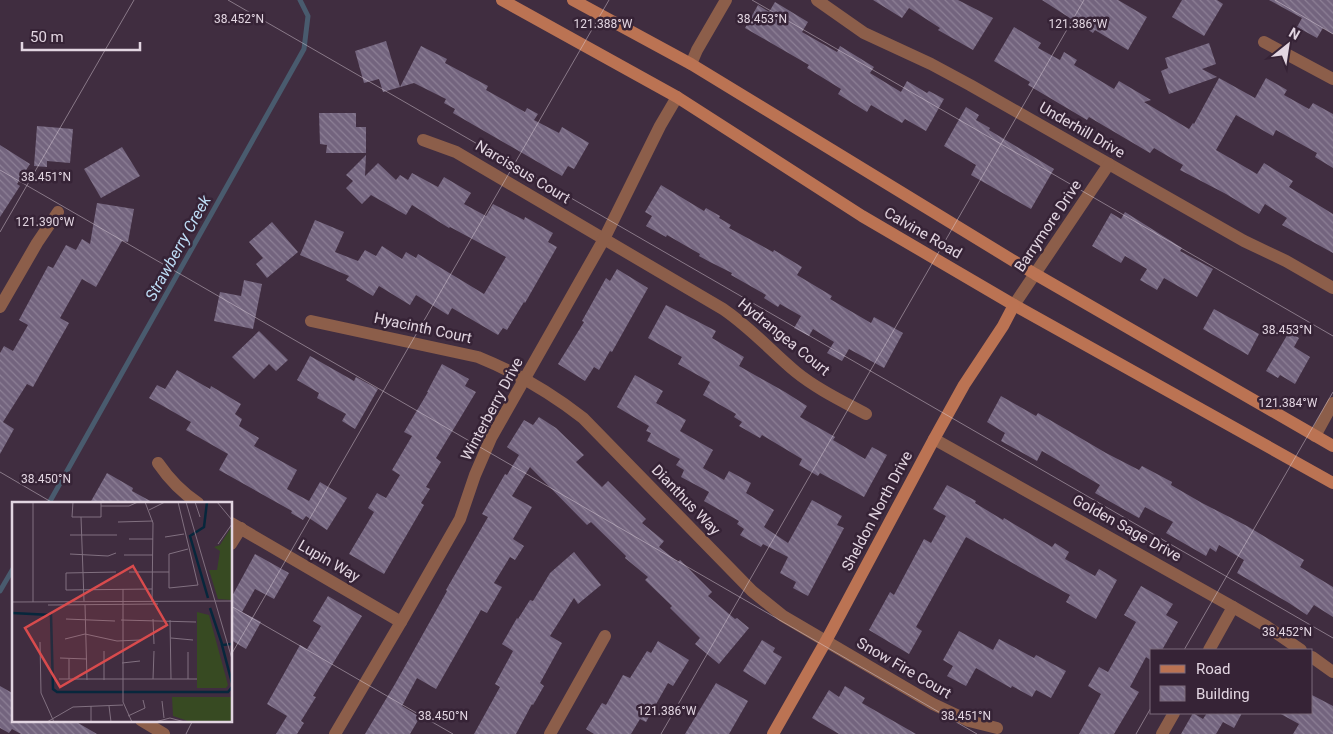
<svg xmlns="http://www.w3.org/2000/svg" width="1333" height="734" font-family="Roboto,sans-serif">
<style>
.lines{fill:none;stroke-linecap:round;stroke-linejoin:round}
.stream{stroke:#495b6e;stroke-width:5}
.building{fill:url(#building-back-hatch)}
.street{stroke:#8c5e4a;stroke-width:12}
.secondary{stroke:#bb7353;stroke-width:12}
.ticks{fill:none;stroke:#e2d5e1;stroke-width:1;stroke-opacity:0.45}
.labels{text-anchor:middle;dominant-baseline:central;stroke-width:5;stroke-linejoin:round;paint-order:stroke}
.street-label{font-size:15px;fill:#e2d5e1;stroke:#362336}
.water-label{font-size:16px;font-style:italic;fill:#bddcf5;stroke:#362336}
.inset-river{fill:none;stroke:#07273c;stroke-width:2.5}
.inset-road{fill:none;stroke:#817080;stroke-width:1}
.view{fill:#d84b4d;fill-opacity:0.15;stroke:#d84b4d;stroke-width:2.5}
.inset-edge{fill:none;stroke:#e2d5e1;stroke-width:2.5}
.ticks-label{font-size:12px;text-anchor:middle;fill:#e2d5e1;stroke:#362336;stroke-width:5;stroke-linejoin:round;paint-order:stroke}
</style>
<defs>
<pattern id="building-back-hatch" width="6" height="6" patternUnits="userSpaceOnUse" patternTransform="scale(1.25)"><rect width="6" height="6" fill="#73647e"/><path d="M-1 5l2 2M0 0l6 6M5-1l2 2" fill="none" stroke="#8d8096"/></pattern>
</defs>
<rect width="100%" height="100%" fill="#402d40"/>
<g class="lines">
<!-- stream -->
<g class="stream">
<path d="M49 503 304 49 308 16 300 0"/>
<path d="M0 591 14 567"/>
</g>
</g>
<!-- building -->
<g class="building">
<path d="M873 0H958L993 18 973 50 938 30 940 28 909 8 902 18Z"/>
<path d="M1042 0H1118L1147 17 1128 50 1095 30 1093 33Z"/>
<path d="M1182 0H1217L1223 4 1204 36 1172 17Z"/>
<path d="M1269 0H1333V34L1323 28 1317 38 1297 27 1302 18Z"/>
<path d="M775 2 808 22 802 32 837 52 840 46 874 67 870 73 901 92 907 81 927 93 929 91 944 99 926 131 905 119 902 123 871 105 867 112 838 94 841 89 807 68 809 65 745 28 758 5 769 12Z"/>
<path d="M1014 27 1041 43 1038 48 1060 60 1064 52 1077 60 1074 65 1114 89 1119 81 1151 100 1144 102 1189 129 1193 123 1194 124 1219 78 1255 98 1266 78 1287 90 1284 95 1309 109 1313 103 1333 114V168L1315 157 1317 153 1276 130 1273 136 1236 115 1216 150 1257 174 1264 163 1293 181 1289 187 1333 214V253L1282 225 1287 218 1265 204 1259 214 1226 194 1180 170 1183 165 1154 148 1150 153 1089 117 1087 120 1028 85 1030 82 994 61Z"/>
<path d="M386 41 400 87 421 46 447 59 445 63 488 86 486 90 525 112 527 108 538 114 534 120 559 133 562 127 589 143 574 169 568 166 562 176 453 113 455 109 444 103 446 99 414 83 383 92 379 79 364 83 355 51Z"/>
<path d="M1209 43 1216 64 1202 69 1217 77 1169 94 1161 71 1168 68 1165 58Z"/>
<path d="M966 107 979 115 976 120 990 128 989 130 1054 169 1031 209 971 175 976 165 944 146Z"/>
<path d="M319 113H356V127H366V153H326L327 145 320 144Z"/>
<path d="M37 126 73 129 70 163 47 161V167L34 166Z"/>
<path d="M0 145 30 164 17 184 20 186 0 217Z"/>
<path d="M122 147 140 176 101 198 84 169Z"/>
<path d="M366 155 365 176 378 163 396 180 400 175 408 180 412 173 438 187 444 177 471 193 464 204 486 216 493 204 524 220 525 217 553 233 548 242 557 247 525 303 524 302 507 330 503 328 498 335 452 308 448 315 416 295 410 305 379 286 373 296 346 280 349 276 300 255 315 220 344 232 335 252 358 261 365 250 376 256 382 246 402 259 406 252 416 258 418 254 484 294 506 257 450 227 449 228 412 205 406 215 371 195 362 204 346 188 353 181 346 175Z"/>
<path d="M661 185 704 211 706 208 720 216 719 218 731 225 729 228 773 252 774 250 802 267 797 275 832 296 830 299 871 323 874 317 903 333 884 368 849 349 842 361 827 353 834 342 813 329 809 336 794 328 801 316 780 304 778 307 764 298 766 295 731 275 732 273 710 262 699 256 700 254 667 235 666 237 646 226 652 216 645 212Z"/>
<path d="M97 203 134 209 128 242 122 241 96 287 82 279 60 318 69 323 52 353 33 387 27 384 3 422 14 429 0 454V353L4 346 13 351 28 325 19 320 48 266 53 268 66 245 76 250 82 239 90 244Z"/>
<path d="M1125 212 1182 248 1180 251 1213 269 1197 297 1164 278 1157 290 1140 280 1147 269 1125 256 1121 263 1092 246 1111 213 1121 219Z"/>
<path d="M272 222 298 252 267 278 256 264 263 258 249 242Z"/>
<path d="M617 269 648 288 612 352 610 351 599 370 594 367 585 381 558 364 584 322 582 321 606 278 610 281Z"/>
<path d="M244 280 262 284 253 329 214 321 220 292 241 296Z"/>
<path d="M666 305 716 331 712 338 744 357 739 366 785 392 807 406 800 417 835 437 833 440 865 459 872 447 887 455 864 497 820 473 818 476 799 465 802 459 762 435 760 438 739 426 742 422 734 417 736 414 703 395 710 382 678 364 682 357 648 338Z"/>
<path d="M1214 309 1259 334 1248 355 1203 329Z"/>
<path d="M259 331 288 360 276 371 269 364 254 379 232 357Z"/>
<path d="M1289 332 1299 338 1294 347 1310 357 1295 384 1280 375 1278 378 1266 371Z"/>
<path d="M310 356 354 381 356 377 378 389 355 429 342 421 346 414 317 398 319 393 297 380Z"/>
<path d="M442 364 469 379 465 386 476 392 436 458 441 462 426 487 430 489 421 503 424 505 384 574 349 554 374 512 368 508 377 493 386 498 400 475 392 470 412 436 404 432 428 392H427Z"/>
<path d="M177 370 210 389 211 386 241 404 235 414 242 419 239 426 259 438 254 446 297 470 287 489 309 501 320 482 347 498 327 530 306 516 303 520 291 513 292 511 219 470 228 454 186 430 191 422 149 398 157 385 165 389Z"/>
<path d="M635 375 663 391 656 403 686 420 680 431 713 450 703 468 724 480 729 471 751 483 746 493 774 510 764 527 788 543 812 500 842 516 837 525 844 528 808 596 793 588 796 582 780 573 788 557 763 544 761 547 740 535 744 529 737 524 739 521 704 501 709 492 681 477 684 470 676 465 680 459 647 441 651 433 646 431 649 426 617 407Z"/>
<path d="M1001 396 1036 416 1038 413 1106 453 1139 470 1142 466 1172 482 1171 485 1202 503 1247 526 1304 560 1300 567 1333 587V617L1314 605 1307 615 1289 603 1237 573 1244 560 1219 545 1216 552 1210 548 1206 556 1166 533 1173 522 1145 507 1139 518 1095 493 1100 485 1042 451 1037 461 1001 441 1005 433 987 422Z"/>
<path d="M539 417 556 428 584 455 576 462 602 487 608 481 646 519 642 523 664 541 659 547 678 562 680 560 712 592 708 596 735 619 737 618 749 628 719 664 695 644 700 638 670 608 672 606 645 580 648 577 625 558 626 556 591 522 587 525 530 467 512 496 532 507 513 539 524 546 515 560 510 557 494 583 502 587 487 613 481 610 436 689 417 678 402 706 420 717 410 734H365L395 684 447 591 446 590 488 517 482 514 505 474 507 475 519 455 507 447 524 420 533 425Z"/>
<path d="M107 473 133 488 132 491 154 503H90Z"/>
<path d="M947 485 976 501 975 503 1003 520 1004 518 1052 547 1055 543 1069 552 1065 559 1095 576 1099 569 1117 580 1096 619 1066 602 1070 595 966 537 916 627 922 631 909 654 869 630 890 592 894 595 924 539 931 543 946 516 933 509Z"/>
<path d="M574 552 601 585 578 604 574 598 550 636 562 643 540 683 544 686 533 705 532 704 516 734H474L500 687 495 684 513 651 502 644 517 618 518 619 530 600 533 601 550 573Z"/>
<path d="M255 554 289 573 274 599 255 589 242 612 261 622 246 649 231 640V598Z"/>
<path d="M1141 586 1173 604 1166 615 1178 622 1162 650H1152V661L1146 657 1130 687 1139 692 1114 734H1079L1101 694 1088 686 1099 667 1108 672 1136 622 1124 615Z"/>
<path d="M328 596 362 616 313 696 316 697 301 721 304 723 297 734H276L287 716 267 704 300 645 307 649 321 626 313 621Z"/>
<path d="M959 631 993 650 999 639 1034 658 1036 655 1066 671 1051 698 1036 690 1032 697 1012 686 1011 688 976 668 966 686 947 676 953 666 943 660Z"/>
<path d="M762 640 775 648 773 652 782 657 765 685 743 671Z"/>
<path d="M658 641 689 660 673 686 668 683 646 722 640 719 631 734H594L586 729 602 703 606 705 623 675 630 678 647 651 651 653Z"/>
<path d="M716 683 748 701 729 734H685Z"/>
<path d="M0 686 14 694V720H73L97 734H21L12 729 9 733 0 728Z"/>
<path d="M845 686 865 698 862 703 916 734H839L812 718 829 690 839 697Z"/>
<path d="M1312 695 1333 706V734H1293L1299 724 1279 713H1312Z"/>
<path d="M1193 713 1203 719 1207 713H1242L1234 728 1223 722 1216 734H1181Z"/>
</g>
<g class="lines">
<!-- street -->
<g class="street">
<path d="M817 0 864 33 931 64 970 85 1244 241 1286 261 1333 288"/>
<path d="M1264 42 1333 79"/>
<path d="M691 64 697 50 726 0"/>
<path d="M423 140 456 152 723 309C751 328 771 351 796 372 817 389 842 401 866 414"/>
<path d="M1014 305 1109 164"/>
<path d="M0 307 37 243 58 212"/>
<path d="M311 321 478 357C515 372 552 394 583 418L752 591 783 616 933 704 969 721 997 728"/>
<path d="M1315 436 1333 403"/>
<path d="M934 439 1233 607 1266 626 1301 650"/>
<path d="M158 463C169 479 181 492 198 503"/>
<path d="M231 523 401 622"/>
<path d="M231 544 241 528"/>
<path d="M1209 650 1233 607"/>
<path d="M1312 657 1333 672"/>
<path d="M141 720 164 734"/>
<path d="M335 734 401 622 460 519 475 475 491 438 604 239 660 126 677 97"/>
<path d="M550 734 605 636"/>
<path d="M1162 734 1174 713"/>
</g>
<!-- secondary -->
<g class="secondary">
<path d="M502 0 677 97 862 216 1014 305 1333 483"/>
<path d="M573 0 691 64 1035 274 1333 446"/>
<path d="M773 734 826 641 934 439 964 385 1003 326 1014 305"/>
</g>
</g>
<!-- ticks -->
<path class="ticks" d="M228 0 1333 638M752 0 1333 336M1275 0 1333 34M0 170 977 734M0 232 134 0M0 472 53 503M231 606 453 734M1184 650 1333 392M231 655 609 0M186 734 193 720M661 734 1084 0M1136 734 1152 706"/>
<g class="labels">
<!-- street labels -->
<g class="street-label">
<text transform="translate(1082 130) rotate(30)">Underhill Drive</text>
<text transform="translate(523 172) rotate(31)">Narcissus Court</text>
<text transform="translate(1048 226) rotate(-56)">Barrymore Drive</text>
<text transform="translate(923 233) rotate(30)">Calvine Road</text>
<text transform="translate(423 328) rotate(12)">Hyacinth Court</text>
<text transform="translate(784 337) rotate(39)">Hydrangea Court</text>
<text transform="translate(492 409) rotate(-62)">Winterberry Drive</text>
<text transform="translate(686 500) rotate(46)">Dianthus Way</text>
<text transform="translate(877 511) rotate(-62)">Sheldon North Drive</text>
<text transform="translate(1127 528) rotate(29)">Golden Sage Drive</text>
<text transform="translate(329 561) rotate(30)">Lupin Way</text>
<text transform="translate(904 668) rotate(30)">Snow Fire Court</text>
</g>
<!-- water labels -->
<g class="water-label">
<text transform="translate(178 248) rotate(-61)">Strawberry Creek</text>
</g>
</g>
<!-- overview -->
<g transform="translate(12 502)">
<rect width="220" height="220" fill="#402d40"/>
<path d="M185 110 197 113 216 183 214 186H185ZM160 195H220V220H179L161 214Z" fill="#374a22"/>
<path d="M220 24V98L206 97 197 68H205L208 49 202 45 208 43Z" fill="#374a22"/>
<path class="inset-river" d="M195 0 192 25 178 34 196 96M198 106 210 142M0 111 39 113 41 187 45 190H216L220 185M220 142 210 143 220 181"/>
<path class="inset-road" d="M21 0V100M61 0 60 15H89V0M133 0 141 21 140 100M166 0 186 83 157 86V52L176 47M174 0 220 157M183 0 188 15M205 0 220 18M89 4H117L126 0M137 8 153 0M69 15 72 99M106 20 141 19M58 33H105M153 35 172 32M117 37H141M206 42 220 22M58 52 96 54 104 51M112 53H141M104 70 54 71V88L140 87M117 70H157M111 87V200L120 220M0 100 220 99M36 103 146 102M73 103 75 178M54 117 103 119M141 117 142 142M109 118 184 120M158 118 159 177M159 136 181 138M53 137 73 132 105 139 128 138M28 140 29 191 42 220M92 149V178M176 150V177M48 156 75 157M110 161 128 159M47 177H185M57 177V157M141 177 142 149M150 199 152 216M97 204 99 220M116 214 133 206 131 198M35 220 61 205 111 203M79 220V204M143 220 158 216 173 220"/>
<path class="view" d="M121 64 155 123 48 185 13 126Z"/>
<rect width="220" height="220" class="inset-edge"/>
</g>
<g class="ticks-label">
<text x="239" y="23">38.452°N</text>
<text x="762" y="23">38.453°N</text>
<text x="603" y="28">121.388°W</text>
<text x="1078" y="28">121.386°W</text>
<text x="46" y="181">38.451°N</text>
<text x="45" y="226">121.390°W</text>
<text x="1287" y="334">38.453°N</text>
<text x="1288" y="407">121.384°W</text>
<text x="46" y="483">38.450°N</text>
<text x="1287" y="636">38.452°N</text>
<text x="667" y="715">121.386°W</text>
<text x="443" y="720">38.450°N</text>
<text x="966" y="720">38.451°N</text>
</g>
<!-- legend -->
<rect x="1150" y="649" width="162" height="65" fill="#362336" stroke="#7b6a7a"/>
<rect x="1160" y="665" width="25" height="8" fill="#bb7353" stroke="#7b6a7a"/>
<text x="1196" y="674" font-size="15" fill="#e2d5e1">Road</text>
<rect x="1160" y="686" width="25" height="15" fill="url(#building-back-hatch)" stroke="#7b6a7a"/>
<text x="1196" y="699" font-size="15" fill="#e2d5e1">Building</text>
<!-- north arrow -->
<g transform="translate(1288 45) rotate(30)" stroke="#362336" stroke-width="4" paint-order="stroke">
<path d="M0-4L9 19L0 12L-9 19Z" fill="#e2d5e1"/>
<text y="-8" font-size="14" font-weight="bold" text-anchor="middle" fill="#e2d5e1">N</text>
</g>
<!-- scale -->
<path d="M22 42v8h118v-8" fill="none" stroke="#e2d5e1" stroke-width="2.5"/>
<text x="30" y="42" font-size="15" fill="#e2d5e1" stroke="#362336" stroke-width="4" paint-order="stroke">50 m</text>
</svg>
